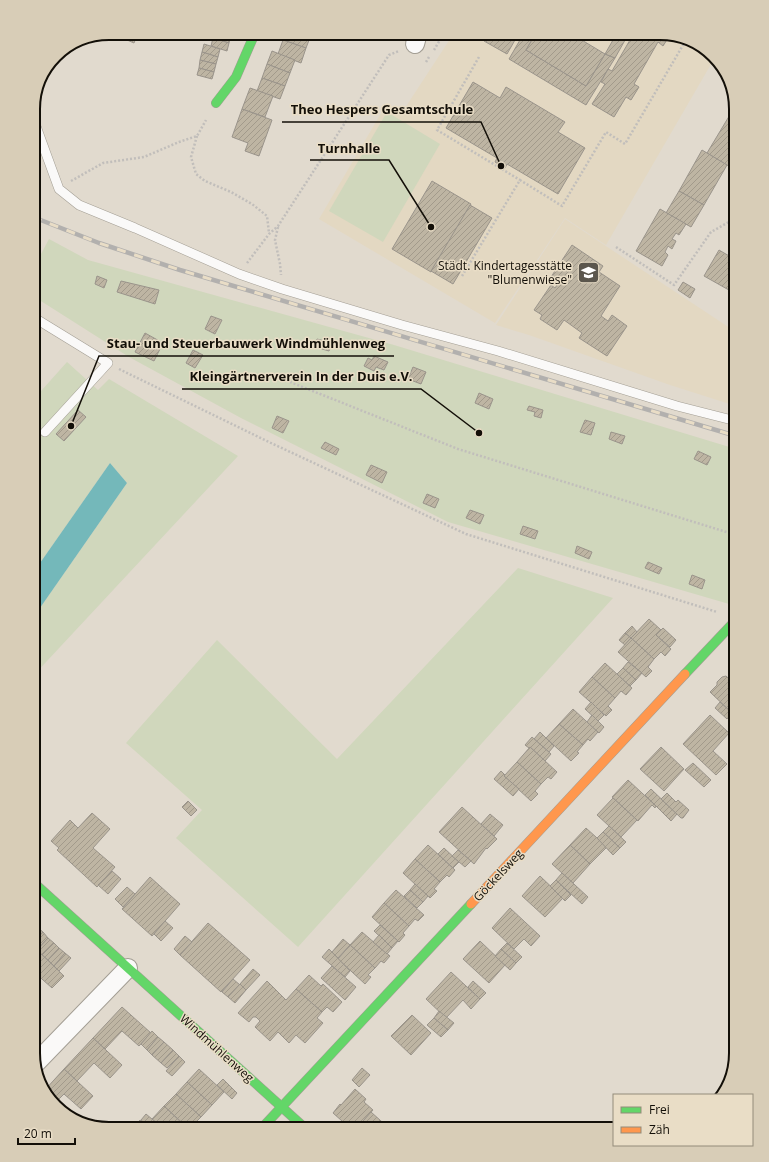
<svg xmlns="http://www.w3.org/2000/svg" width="769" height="1162" font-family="'Open Sans',sans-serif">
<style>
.built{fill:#e3d8c2}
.green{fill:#d0d7bc}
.water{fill:#74b8ba}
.building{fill:url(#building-hatch);stroke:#9a948b}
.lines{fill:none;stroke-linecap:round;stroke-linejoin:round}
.lane-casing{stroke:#a39e94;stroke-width:10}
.street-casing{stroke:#a39e94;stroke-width:20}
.fast-casing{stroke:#a39e94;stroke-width:10}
.slow-casing{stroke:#a39e94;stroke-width:10}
.path{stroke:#c1bebb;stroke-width:2.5;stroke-dasharray:2 2;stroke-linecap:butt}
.lane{stroke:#faf9f8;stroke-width:9}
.street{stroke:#faf9f8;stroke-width:18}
.fast{stroke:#63d668;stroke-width:9}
.slow{stroke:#ff974d;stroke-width:9}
.rail-casing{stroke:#b2b0ae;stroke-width:4.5}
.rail{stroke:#e9ddc6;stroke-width:3;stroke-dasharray:9;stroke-linecap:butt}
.labels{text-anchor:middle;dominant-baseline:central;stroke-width:3;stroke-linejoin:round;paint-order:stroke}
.poi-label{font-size:12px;fill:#130f08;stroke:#e9ddc6;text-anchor:end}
.street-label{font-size:12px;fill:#130f08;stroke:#e9ddc6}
.rim{fill:none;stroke:#130f08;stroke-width:2}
.leader{fill:none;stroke:#130f08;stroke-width:1.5}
.callout-dot{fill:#130f08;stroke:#e9ddc6;stroke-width:1.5}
.callout-label{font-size:13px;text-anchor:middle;font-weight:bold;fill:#130f08;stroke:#e9ddc6;stroke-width:3;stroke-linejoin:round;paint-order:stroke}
</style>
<defs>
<pattern id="building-hatch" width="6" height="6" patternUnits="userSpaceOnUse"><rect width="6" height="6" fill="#beb5a3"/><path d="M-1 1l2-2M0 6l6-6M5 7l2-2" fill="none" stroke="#a29a8b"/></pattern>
</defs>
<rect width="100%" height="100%" fill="#e1dace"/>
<!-- built -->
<g class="built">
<path d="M454 33H665L702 46 714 59 606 245 565 218 495 323 319 219 387 103 401 114Z"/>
<path d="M565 219 736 332V406L670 385 529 335 496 325Z"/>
</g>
<!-- green -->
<g class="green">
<path d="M387 112 440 144 383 242 329 211Z"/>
<path d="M49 239 88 260 394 345 736 449V606L448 522 241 418 129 357 33 296V269Z"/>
<path d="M67 362 98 390 109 379 238 456 33 676V618L127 483 110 463 33 573V400Z"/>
<path d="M518 568 613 598 298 947 176 838 202 810 126 743 217 640 337 759Z"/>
</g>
<!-- water -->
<path class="water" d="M110 463 127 483 33 618V573Z"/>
<!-- building -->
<g class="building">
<path d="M122 33H138L134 43 120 37Z"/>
<path d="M215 33H223L231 35 229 43 213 38Z"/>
<path d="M286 33H306L311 35 306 48 283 40Z"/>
<path d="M489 33H524L522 35 519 33 507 54 484 41Z"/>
<path d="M524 33H536L526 50 586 86 605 54 615 58 586 105 509 59Z"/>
<path d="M536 33H570L605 54 586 86 526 50Z"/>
<path d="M617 33H629L615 58 605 54Z"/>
<path d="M634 33H665L670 35 663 46 658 42 634 84 639 87 631 100 626 97 614 117 592 104 605 84 601 82 608 69 612 71Z"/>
<path d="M213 38 229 43 227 51 211 46Z"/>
<path d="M283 40 306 48 301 63 278 54Z"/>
<path d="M204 44 220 49 218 57 202 52Z"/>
<path d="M272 51 295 60 290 73 267 64Z"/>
<path d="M202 52 218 57 216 64 200 60Z"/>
<path d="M200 60 216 64 214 72 199 68Z"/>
<path d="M267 64 290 73 285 86 262 78Z"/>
<path d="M199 68 214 72 212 79 197 75Z"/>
<path d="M262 78 285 86 280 99 257 91Z"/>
<path d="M473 82 500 98 506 87 565 122 558 132 585 148 558 194 507 164 505 168 495 162 497 158 446 128Z"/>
<path d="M250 88 273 96 265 117 242 109Z"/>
<path d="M242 109 272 120 259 156 245 151 248 143 232 137Z"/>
<path d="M731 113 736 116V161L732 168 707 153Z"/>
<path d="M702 150 727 165 704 205 679 191Z"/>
<path d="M432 181 471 204 431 272 392 249Z"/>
<path d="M679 191 704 205 691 227 666 213Z"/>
<path d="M470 205 492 218 453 284 431 271Z"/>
<path d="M660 209 686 224 679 235 676 233 672 239 676 241 672 249 668 246 665 252 668 255 662 266 636 251Z"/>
<path d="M572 245 603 266 599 272 620 286 601 316 608 321 612 315 627 326 607 356 579 338 582 333 564 320 557 330 540 319 542 315 534 310 551 285 555 288 559 282 551 277Z"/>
<path d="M719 250 736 260V294L704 276Z"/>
<path d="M97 276 107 280 104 288 95 284Z"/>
<path d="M121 281 159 290 155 304 117 292Z"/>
<path d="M683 282 695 289 690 298 678 290Z"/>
<path d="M211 316 222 320 215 334 205 329Z"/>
<path d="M145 333 163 343 154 361 135 352Z"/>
<path d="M317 339 332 343 329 351 315 347Z"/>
<path d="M193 350 203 355 195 368 186 363Z"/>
<path d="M374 356 388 362 384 370 376 367 374 371 364 366 368 358 372 360Z"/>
<path d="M413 367 426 372 421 384 408 379Z"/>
<path d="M479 393 493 399 489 409 475 403Z"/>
<path d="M529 406 543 410 541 418 534 416 535 412 527 410Z"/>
<path d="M78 410 86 417 64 441 56 434Z"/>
<path d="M277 416 289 421 283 433 272 428Z"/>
<path d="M585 420 595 423 591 435 580 432Z"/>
<path d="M611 432 625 436 622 444 609 439Z"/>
<path d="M325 442 339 449 336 455 321 448Z"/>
<path d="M698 451 711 457 707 465 694 459Z"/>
<path d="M371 465 387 472 382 483 366 475Z"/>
<path d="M734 472 736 473V485L730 483Z"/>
<path d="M427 494 439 499 435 508 423 503Z"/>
<path d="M470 510 484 515 480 524 466 518Z"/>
<path d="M523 526 538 531 535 539 520 534Z"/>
<path d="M577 546 592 552 589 559 575 553Z"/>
<path d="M648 562 662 568 659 574 645 568Z"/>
<path d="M692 575 705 580 702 589 689 584Z"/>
<path d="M649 619 661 630 656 635 671 649 665 656 661 652 654 659 631 638Z"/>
<path d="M632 626 637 632 631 638 625 633Z"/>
<path d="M663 628 676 640 670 647 656 635Z"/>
<path d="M625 633 631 638 625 645 619 640Z"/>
<path d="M631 638 654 659 648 667 652 671 646 677 618 652Z"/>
<path d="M628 662 642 673 636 680 623 668Z"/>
<path d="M605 663 632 688 626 695 621 691 615 698 592 677Z"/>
<path d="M623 668 636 680 630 686 617 674Z"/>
<path d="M726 676 736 685V713L734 711 732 713 710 692 717 685V682L722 677Z"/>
<path d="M592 677 615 698 608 706 612 710 606 716 579 692Z"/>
<path d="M591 702 604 715 598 721 585 709Z"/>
<path d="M720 702 732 713 727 719 715 708Z"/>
<path d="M573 709 598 732 590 741 588 739 583 745 559 724Z"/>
<path d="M592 715 604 727 599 733 587 722Z"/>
<path d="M710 715 729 733 713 751 727 764 716 775 683 744Z"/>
<path d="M559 724 583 745 577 752 579 753 571 761 546 738Z"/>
<path d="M540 732 554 746 549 752 534 739Z"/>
<path d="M532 737 551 754 545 761 530 747 529 748 525 745Z"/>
<path d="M530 747 557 772 551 779 548 777 541 784 517 762Z"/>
<path d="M661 747 684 769 664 791 640 769Z"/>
<path d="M517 762 541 784 535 791 538 794 531 801 504 776Z"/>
<path d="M693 763 711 780 704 787 685 770Z"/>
<path d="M501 771 505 775 504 776 519 789 513 796 494 779Z"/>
<path d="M628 780 656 806 655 808 652 805 638 821 612 797Z"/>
<path d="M651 789 677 814 671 821 645 795Z"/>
<path d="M667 793 676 802 678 800 689 810 683 818H681L661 799Z"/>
<path d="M613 798 637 820 621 837 597 815Z"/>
<path d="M188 801 197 810 191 816 182 807Z"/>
<path d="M462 807 497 839 487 849 486 848 474 864 439 832Z"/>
<path d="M92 813 110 829 93 848 115 867 97 887 57 850 59 848 51 841 70 820 78 828Z"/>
<path d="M490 814 503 825 494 836 481 824Z"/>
<path d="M609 826 626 842 620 848 603 832Z"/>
<path d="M586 828 607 847 590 864 570 845Z"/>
<path d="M603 832 620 848 613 855 597 838Z"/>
<path d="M428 845 455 870 449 877 447 875 440 882 415 859Z"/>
<path d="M570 845 590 864 573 883 552 864Z"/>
<path d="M444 848 459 862 453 868 438 854Z"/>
<path d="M458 850 471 861 465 867 452 856Z"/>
<path d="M415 859 440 882 434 889 437 891 430 898 403 873Z"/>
<path d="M112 871 121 879 108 894 98 885Z"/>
<path d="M562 873 588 897 582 904 556 880Z"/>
<path d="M540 876 563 898 545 917 522 896Z"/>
<path d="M150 877 180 904 152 936 122 909Z"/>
<path d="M556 880 571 895 565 901 550 886Z"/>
<path d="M415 884 428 896 423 902 410 890Z"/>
<path d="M127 887 135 894 123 907 115 899Z"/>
<path d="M396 890 424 915 418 921 415 919 409 926 384 903Z"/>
<path d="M410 890 423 902 417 908 404 896Z"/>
<path d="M384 903 409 926 403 933 405 935 399 942 372 917Z"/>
<path d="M510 908 540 936 531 946 524 939 514 949 492 928Z"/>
<path d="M165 921 173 928 161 941 154 934Z"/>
<path d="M208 923 250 960 221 992 180 955Z"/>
<path d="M380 925 398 941 392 948 374 931Z"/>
<path d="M37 927 43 932 33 943V931Z"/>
<path d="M43 932 48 938 37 950 33 946V943Z"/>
<path d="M362 932 390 956 384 963 381 961 375 968 350 945Z"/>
<path d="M379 935 392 948 387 954 373 942Z"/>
<path d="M185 936 192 942 180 955 174 949Z"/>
<path d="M48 938 54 943 42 955 37 950Z"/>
<path d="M343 939 350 945 338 958 332 952Z"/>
<path d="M480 941 505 965 489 983 463 959Z"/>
<path d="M54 943 59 948 48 960 42 955Z"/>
<path d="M507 943 522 957 516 963 501 949Z"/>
<path d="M350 945 375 968 368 975 371 977 365 984 338 959Z"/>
<path d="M33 946 64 976 52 988 33 971Z"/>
<path d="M59 948 65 953 54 966 48 960Z"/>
<path d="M329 949 350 971 345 977 322 957Z"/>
<path d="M501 949 516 963 510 970 495 956Z"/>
<path d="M65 953 71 958 59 971 54 966Z"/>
<path d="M332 966 356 987 345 1000 321 978Z"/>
<path d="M253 969 260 975 246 990 240 984Z"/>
<path d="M451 972 480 999 471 1009 463 1000 446 1018 426 999Z"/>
<path d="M309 975 321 986 323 984 342 1002 333 1012 327 1007 322 1012 296 989Z"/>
<path d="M233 979 240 985 228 997 222 992Z"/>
<path d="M267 981 286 1000 296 989 322 1012 317 1018 323 1023 305 1043 296 1035 289 1043 278 1032 270 1041 255 1027 260 1021 256 1017H253L249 1022 238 1013Z"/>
<path d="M473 981 486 993 480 999 468 987Z"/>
<path d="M240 984 246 990 235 1003 228 997Z"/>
<path d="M122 1007 151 1033 139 1046 122 1031 105 1049 93 1038Z"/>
<path d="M439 1011 454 1023 448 1030 434 1018Z"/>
<path d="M412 1015 431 1033 411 1055 391 1036Z"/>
<path d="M434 1018 448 1030 441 1037 427 1025Z"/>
<path d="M152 1031 158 1037 147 1050 141 1044Z"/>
<path d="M158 1037 164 1042 152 1055 147 1050Z"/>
<path d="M93 1038 122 1065 110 1078 94 1063 77 1081 64 1069Z"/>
<path d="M164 1042 173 1050 161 1063 152 1055Z"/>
<path d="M173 1050 179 1056 167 1068 161 1063Z"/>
<path d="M179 1056 185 1062 172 1076 166 1071Z"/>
<path d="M362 1068 370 1075 359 1087 352 1080Z"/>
<path d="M64 1069 93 1096 81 1109 64 1094 55 1103 44 1091Z"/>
<path d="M199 1069 224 1092 212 1105 187 1082Z"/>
<path d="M223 1079 237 1093 232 1099 217 1085Z"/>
<path d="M187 1082 212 1105 201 1117 176 1094Z"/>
<path d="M355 1089 366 1099 364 1102 373 1110 356 1129H351L333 1113 340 1104 341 1105Z"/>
<path d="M176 1094 201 1117 189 1129 164 1106Z"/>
<path d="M164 1106 188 1129H163L159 1125 152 1119Z"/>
<path d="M371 1112 390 1129H356Z"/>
<path d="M146 1114 159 1125 155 1129H151L141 1120Z"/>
<path d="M140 1120 151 1129H135L133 1127Z"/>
<path d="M408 1121 416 1129H401Z"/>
</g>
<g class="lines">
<defs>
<g id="lane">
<path d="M33 118 59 189 79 205 135 228 239 274 282 289 402 325 498 351 677 406 736 421"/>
<path d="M33 317 108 363 45 432"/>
</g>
<g id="street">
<path d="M415 44 418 33"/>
<path d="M36 1063 128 968"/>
</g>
<g id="fast">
<path d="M216 103 236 77 255 33"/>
<path d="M685 674 736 620"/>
<path d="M33 882 306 1129"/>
<path d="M261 1129 471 904"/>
</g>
<path id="slow" d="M471 904 685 674"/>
</defs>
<!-- lane casing -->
<use href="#lane" class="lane-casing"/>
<!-- street casing -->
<use href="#street" class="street-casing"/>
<!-- fast casing -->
<use href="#fast" class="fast-casing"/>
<!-- slow casing -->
<use href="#slow" class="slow-casing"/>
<!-- path -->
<g class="path">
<path d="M434 50 444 33"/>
<path d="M479 57 437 130 520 180"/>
<path d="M426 62 429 57"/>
<path d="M197 136 191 157 196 174 205 181 231 192 252 204 267 216 269 233"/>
<path d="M71 181 103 163 144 157 179 142 197 136 206 120"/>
<path d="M278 227 275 240 280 264 281 275"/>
<path d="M616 247 674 285 711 232 736 218"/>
<path d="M247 263 269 234 278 226 389 55 399 51"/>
<path d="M462 276 520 180 562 206 606 132 625 144 686 40"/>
<path d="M119 369 271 443 466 534 717 612"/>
<path d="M275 376 458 449 736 535"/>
</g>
<!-- lane -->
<use href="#lane" class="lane"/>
<!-- street -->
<use href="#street" class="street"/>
<!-- fast -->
<use href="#fast" class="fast"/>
<!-- slow -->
<use href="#slow" class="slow"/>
<defs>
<path id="rail" d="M33 217 99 243 180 270 736 436"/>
</defs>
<!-- rail casing -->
<use href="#rail" class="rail-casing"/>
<!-- rail -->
<use href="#rail" class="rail"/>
</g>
<!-- icons -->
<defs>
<symbol id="school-square" viewBox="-11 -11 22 22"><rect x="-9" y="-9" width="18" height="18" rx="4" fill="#5b564d" stroke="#e9ddc6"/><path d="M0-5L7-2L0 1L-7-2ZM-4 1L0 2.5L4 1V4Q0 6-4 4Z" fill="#fff"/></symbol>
</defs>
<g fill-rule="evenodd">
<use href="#school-square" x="576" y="260" width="25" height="25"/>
</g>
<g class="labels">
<!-- poi labels -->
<g class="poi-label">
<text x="572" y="265">Städt. Kindertagesstätte<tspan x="572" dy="14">"Blumenwiese"</tspan></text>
</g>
<!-- street labels -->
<g class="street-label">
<text transform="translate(498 875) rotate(-47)">Göckelsweg</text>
<text transform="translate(217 1048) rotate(42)">Windmühlenweg</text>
</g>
</g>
<!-- crop -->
<path d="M0 0H769V1162H0ZM109 40H660A69 69 0 0 1 729 109V1053A69 69 0 0 1 660 1122H109A69 69 0 0 1 40 1053V109A69 69 0 0 1 109 40Z" fill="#d8cdb7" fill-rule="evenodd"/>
<path class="rim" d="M109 40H660A69 69 0 0 1 729 109V1053A69 69 0 0 1 660 1122H109A69 69 0 0 1 40 1053V109A69 69 0 0 1 109 40Z"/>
<!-- callouts -->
<path class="leader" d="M501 166L481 122H282M431 227L389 160H310M71 426L99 356H394M479 433L421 389H182"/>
<g class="callout-dot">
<circle cx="501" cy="166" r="4"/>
<circle cx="431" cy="227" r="4"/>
<circle cx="71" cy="426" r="4"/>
<circle cx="479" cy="433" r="4"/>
</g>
<g class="callout-label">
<text x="382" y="114">Theo Hespers Gesamtschule</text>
<text x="349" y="153">Turnhalle</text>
<text x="246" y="348">Stau- und Steuerbauwerk Windmühlenweg</text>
<text x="301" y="381">Kleingärtnerverein In der Duis e.V.</text>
</g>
<!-- legend -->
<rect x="613" y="1094" width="140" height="52" fill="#e9ddc6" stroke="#938b7a"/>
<rect x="621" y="1107" width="20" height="6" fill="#63d668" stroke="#938b7a"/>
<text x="649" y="1114" font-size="12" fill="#130f08">Frei</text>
<rect x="621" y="1127" width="20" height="6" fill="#ff974d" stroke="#938b7a"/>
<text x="649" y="1134" font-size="12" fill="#130f08">Zäh</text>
<!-- scale -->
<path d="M18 1138v6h57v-6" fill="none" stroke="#130f08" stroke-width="2"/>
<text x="24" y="1138" font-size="12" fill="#130f08" stroke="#e9ddc6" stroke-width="3" paint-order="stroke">20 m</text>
</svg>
